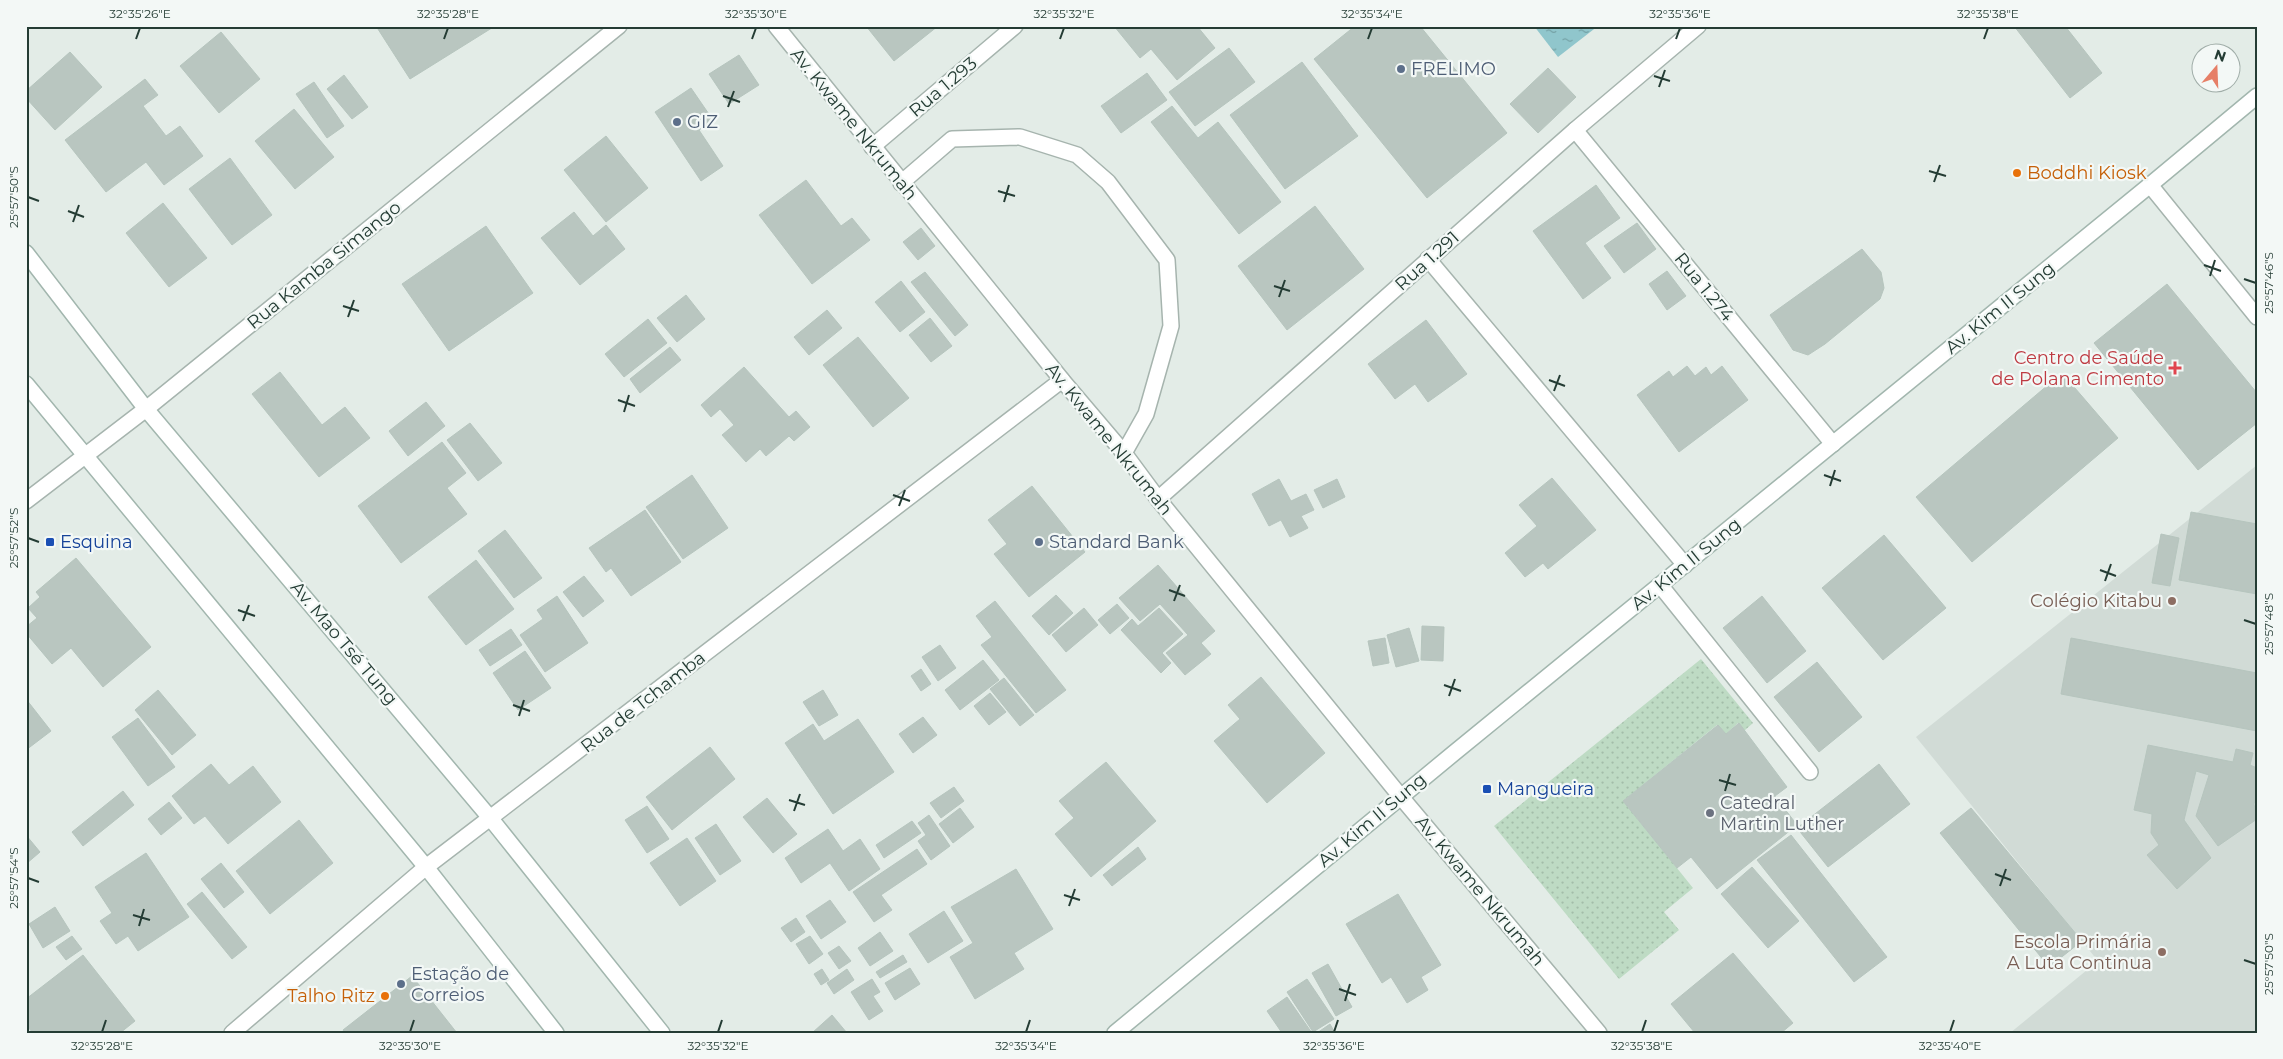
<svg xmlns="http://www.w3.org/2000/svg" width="2283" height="1059" font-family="Montserrat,sans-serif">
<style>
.built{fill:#d1dbd6}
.garden{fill:url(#garden-dots)}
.water{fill:url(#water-ripples)}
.building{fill:#b9c6c0;stroke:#b6c5be}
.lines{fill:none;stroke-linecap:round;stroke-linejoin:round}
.lane-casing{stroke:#a6b4ae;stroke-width:18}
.street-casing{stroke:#a6b4ae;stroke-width:18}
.secondary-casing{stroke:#a2b6ae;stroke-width:18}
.lane{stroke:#fff;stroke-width:15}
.street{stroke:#fff;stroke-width:15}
.secondary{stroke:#fff;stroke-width:15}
.ticks{fill:none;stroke:#243c34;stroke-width:2}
.service-dot{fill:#5c6f8a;stroke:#f3f8f6;stroke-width:2}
.food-dot{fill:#e8710a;stroke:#f3f8f6;stroke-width:2}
.health-dot{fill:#e0444e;stroke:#f3f8f6;stroke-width:2}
.transit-dot{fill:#1a4fb4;stroke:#f3f8f6;stroke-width:2}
.education-dot{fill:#8d6e63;stroke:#f3f8f6;stroke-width:2}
.worship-dot{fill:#6b7280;stroke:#f3f8f6;stroke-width:2}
.labels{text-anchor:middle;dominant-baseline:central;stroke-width:4.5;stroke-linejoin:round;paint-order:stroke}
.service-label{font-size:18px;fill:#4e5e75;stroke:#f3f8f6;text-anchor:start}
.street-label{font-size:18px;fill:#243c34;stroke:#f3f8f6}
.food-label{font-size:18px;fill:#c56008;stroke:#f3f8f6;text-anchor:start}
.health-label{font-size:18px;fill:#be3a42;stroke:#f3f8f6;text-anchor:end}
.transit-label{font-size:18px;fill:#164399;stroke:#f3f8f6;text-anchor:start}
.education-label{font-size:18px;fill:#785e54;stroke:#f3f8f6;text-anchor:end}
.worship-label{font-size:18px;fill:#5b616d;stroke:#f3f8f6;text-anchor:start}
.neatline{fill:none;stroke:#243c34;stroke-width:2}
.ticks-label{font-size:12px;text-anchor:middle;fill:#243c34}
</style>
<defs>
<pattern id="garden-dots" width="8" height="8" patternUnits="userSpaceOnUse" patternTransform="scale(1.25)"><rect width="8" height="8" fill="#bedbc4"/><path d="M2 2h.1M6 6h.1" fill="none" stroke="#a3bda9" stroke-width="1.8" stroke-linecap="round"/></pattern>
<pattern id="water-ripples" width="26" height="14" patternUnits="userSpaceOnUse" patternTransform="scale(1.25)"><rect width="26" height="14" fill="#90c6cc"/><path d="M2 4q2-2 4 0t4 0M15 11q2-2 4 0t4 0" fill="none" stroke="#75a2a6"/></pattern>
</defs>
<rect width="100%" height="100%" fill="#e3ece7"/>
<!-- built -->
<path class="built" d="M2257 465V1033H2010L2098 961 1916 737Z"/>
<!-- garden -->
<path class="garden" d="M1701 659 1753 723 1744 731 1738 723 1726 734 1717 725 1623 801 1693 888 1664 912 1679 930 1619 979 1494 826Z"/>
<!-- water -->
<path class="water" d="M1534 26H1598L1558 57Z"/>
<!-- building -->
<g class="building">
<path d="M376 26H495L410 79Z"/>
<path d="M866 26H938L894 61Z"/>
<path d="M1114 26H1197L1215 48 1177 80 1151 49 1140 58Z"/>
<path d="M1355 26H1390L1391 28 1394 26H1420L1507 133 1427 198 1314 59Z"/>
<path d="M2014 26H2065L2102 73 2070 98Z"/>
<path d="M221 32 260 79 219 113 180 66Z"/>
<path d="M1229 48 1255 82 1195 126 1169 92Z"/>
<path d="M70 52 102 87 55 130 26 98V91Z"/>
<path d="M739 55 759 85 729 104 709 74Z"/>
<path d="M1302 62 1358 136 1285 189 1230 115Z"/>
<path d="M1548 68 1576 97 1538 133 1510 104Z"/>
<path d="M1147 73 1167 100 1121 133 1101 106Z"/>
<path d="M344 75 368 107 352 119 327 89Z"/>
<path d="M145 79 158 95 143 106 166 136 180 126 203 156 164 185 146 162 106 192 65 140Z"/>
<path d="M314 82 344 126 327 138 296 94Z"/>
<path d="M691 88 713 120 699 130 723 166 701 181 655 112Z"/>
<path d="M1172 106 1198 138 1218 122 1281 202 1239 234 1151 122Z"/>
<path d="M294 109 334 157 295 189 255 141Z"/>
<path d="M606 136 648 188 606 222 564 170Z"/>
<path d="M230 158 272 215 232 245 189 189Z"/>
<path d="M806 180 841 226 852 218 870 240 812 284 759 215Z"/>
<path d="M1596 185 1620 218 1585 243 1611 278 1583 299 1533 231Z"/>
<path d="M163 203 207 258 169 287 126 233Z"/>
<path d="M1315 206 1364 269 1287 330 1238 266Z"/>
<path d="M574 212 593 236 606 225 625 249 580 285 541 238Z"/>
<path d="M1637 223 1656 249 1624 273 1604 246Z"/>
<path d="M486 226 533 293 449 351 402 284Z"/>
<path d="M921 228 935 246 918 260 903 242Z"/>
<path d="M1862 249 1881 272 1884 288 1880 299 1825 344 1808 355 1793 350 1770 315Z"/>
<path d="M1667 271 1686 296 1667 310 1649 284Z"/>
<path d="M925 272 968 325 955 336 911 282Z"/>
<path d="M901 281 925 312 900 332 875 302Z"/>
<path d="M2167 284 2257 393V423L2198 470 2094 343Z"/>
<path d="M686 295 705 319 677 342 657 318Z"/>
<path d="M827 310 842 328 809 355 794 337Z"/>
<path d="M930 318 952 346 931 362 909 335Z"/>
<path d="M648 319 667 343 624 377 605 354Z"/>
<path d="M1426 320 1467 374 1428 402 1415 384 1395 399 1368 364Z"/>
<path d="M858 337 909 398 873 427 823 365Z"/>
<path d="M670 347 681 360 640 393 630 379Z"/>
<path d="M1687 366 1695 376 1706 367 1711 375 1722 366 1748 400 1679 452 1637 395 1669 371 1673 377Z"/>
<path d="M744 367 789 417 796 411 810 427 794 441 789 436 766 456 760 449 746 462 722 435 734 425 720 409 711 417 701 405Z"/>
<path d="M280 372 322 425 345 407 370 438 319 477 252 394Z"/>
<path d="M2062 373 2118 438 1972 562 1916 497Z"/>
<path d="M426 402 445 426 408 456 389 431Z"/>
<path d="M470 423 502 463 478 481 447 440Z"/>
<path d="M442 442 466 473 447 488 467 514 401 563 358 506Z"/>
<path d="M692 475 728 528 683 559 646 507Z"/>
<path d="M1552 478 1596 530 1548 569 1543 563 1525 577 1505 553 1537 526 1519 505Z"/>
<path d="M1279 479 1291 501 1306 494 1314 510 1301 516 1308 528 1290 537 1281 520 1269 526 1252 494Z"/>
<path d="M1337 479 1345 497 1323 508 1314 490Z"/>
<path d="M1032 486 1085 552 1029 597 994 554 1007 544 988 520Z"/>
<path d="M645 510 681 562 631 596 611 568 606 572 589 548Z"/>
<path d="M2191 512 2257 524V594L2179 580Z"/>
<path d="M505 530 542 578 514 598 478 551Z"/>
<path d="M2161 534 2179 538 2170 586 2152 583Z"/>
<path d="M1884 535 1946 608 1883 660 1822 588Z"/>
<path d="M76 558 151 647 103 687 71 648 52 664 26 633V627L37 618 28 608 40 597 36 592Z"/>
<path d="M476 560 514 609 466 645 428 597Z"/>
<path d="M1158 565 1215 631 1201 643 1211 654 1185 675 1166 653 1188 635 1160 604 1140 621 1119 598Z"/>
<path d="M584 576 604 601 583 617 563 592Z"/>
<path d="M1056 595 1073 613 1049 635 1032 616Z"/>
<path d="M557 596 588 643 545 672 520 635 543 619 537 610Z"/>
<path d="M1762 596 1806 651 1767 683 1723 628Z"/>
<path d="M995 601 1066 690 1036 713 981 645 992 637 976 616Z"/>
<path d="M1117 604 1129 618 1110 634 1098 620Z"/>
<path d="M1084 608 1098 625 1066 652 1052 635Z"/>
<path d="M1159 608 1183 634 1162 653 1171 663 1161 673 1121 630 1132 619 1138 626Z"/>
<path d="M1422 626 1444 627 1443 661 1421 660Z"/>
<path d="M1409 628 1419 661 1396 667 1387 635Z"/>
<path d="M511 629 522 645 490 666 479 650Z"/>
<path d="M1385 638 1389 663 1373 666 1368 641Z"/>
<path d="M2071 638 2257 673V731L2061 694Z"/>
<path d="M940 645 956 668 938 681 922 657Z"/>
<path d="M525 651 551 688 518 710 493 673Z"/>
<path d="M983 660 999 680 960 710 945 690Z"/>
<path d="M1817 662 1862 717 1819 752 1774 697Z"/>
<path d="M921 669 931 684 921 691 911 676Z"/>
<path d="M1261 677 1325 753 1267 803 1214 741 1240 719 1228 705Z"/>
<path d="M1004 678 1034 715 1020 726 990 689Z"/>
<path d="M158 690 196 735 172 755 135 710Z"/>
<path d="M823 690 838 715 819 726 803 702Z"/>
<path d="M990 693 1006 712 989 725 974 706Z"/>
<path d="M26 699 51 731 26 750Z"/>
<path d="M923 717 937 735 913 753 899 734Z"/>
<path d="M138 718 175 767 148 786 112 737Z"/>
<path d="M858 719 894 772 833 814 785 743 813 724 824 741Z"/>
<path d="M1739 723 1787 787 1775 796 1797 825 1717 889 1691 857 1677 868 1623 801 1718 725 1726 734Z"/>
<path d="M2148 745 2233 762 2236 749 2253 753 2250 765 2257 768V795L2254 804 2257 819 2218 846 2196 816 2209 775 2196 771 2184 820 2211 858 2177 889 2147 855 2159 845 2151 833 2152 814 2134 810Z"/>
<path d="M710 747 735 779 672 830 646 797Z"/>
<path d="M1106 762 1156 821 1091 877 1055 834 1074 818 1059 801Z"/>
<path d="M211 764 229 785 253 766 281 802 228 844 205 816 194 824 172 796Z"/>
<path d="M1879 764 1910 804 1828 867 1797 828Z"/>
<path d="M954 787 964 801 941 818 930 803Z"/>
<path d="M123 791 134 805 83 846 72 832Z"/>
<path d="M767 798 797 834 773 853 743 817Z"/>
<path d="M169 802 182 818 161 835 148 819Z"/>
<path d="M647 806 669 839 647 853 625 820Z"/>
<path d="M960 808 974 827 953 843 939 824Z"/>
<path d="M1971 808 2082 941 2049 967 1940 833Z"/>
<path d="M929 815 950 846 931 860 918 841 926 835 918 823Z"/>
<path d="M299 820 333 863 270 914 236 871Z"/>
<path d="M912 821 921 833 884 858 876 845Z"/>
<path d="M716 824 741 861 720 875 695 838Z"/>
<path d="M828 829 843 851 860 839 880 869 849 891 830 863 801 883 785 858Z"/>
<path d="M26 835 40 852 26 864Z"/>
<path d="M1791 835 1887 957 1854 982 1757 860Z"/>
<path d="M687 838 716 881 680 906 650 863Z"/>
<path d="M1138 847 1146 859 1112 886 1103 875Z"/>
<path d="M917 849 927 864 881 895 892 910 874 922 853 892Z"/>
<path d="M146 853 189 917 138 951 128 936 116 944 100 921 112 913 95 887Z"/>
<path d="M221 863 244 892 224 908 201 879Z"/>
<path d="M1752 867 1799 921 1768 948 1721 894Z"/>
<path d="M1016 869 1053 929 1014 953 1024 969 975 999 950 957 973 943 951 907Z"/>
<path d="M202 892 247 947 232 959 187 904Z"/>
<path d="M1398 894 1441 965 1421 977 1428 990 1407 1003 1391 977 1382 983 1346 924Z"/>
<path d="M830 900 846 922 821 939 806 916Z"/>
<path d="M55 907 70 931 43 948 29 924Z"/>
<path d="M944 911 963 941 928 963 909 934Z"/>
<path d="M796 918 805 932 791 942 781 928Z"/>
<path d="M880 932 893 951 870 966 858 948Z"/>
<path d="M72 936 82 949 66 960 56 947Z"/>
<path d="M810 936 823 954 809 964 796 944Z"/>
<path d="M839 946 851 961 839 969 828 953Z"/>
<path d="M1733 953 1793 1023 1781 1033H1695L1671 1004Z"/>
<path d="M83 955 135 1021 120 1033H33L26 1025V999Z"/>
<path d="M903 955 907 962 880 978 876 972Z"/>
<path d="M1328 964 1352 1007 1336 1016 1312 973Z"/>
<path d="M910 968 920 984 895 1000 885 983Z"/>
<path d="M822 969 829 980 821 985 814 974Z"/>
<path d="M847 969 854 980 834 994 827 983Z"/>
<path d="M412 976 457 1033H345L343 1030Z"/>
<path d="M872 979 880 992 873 996 883 1011 869 1020 851 992Z"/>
<path d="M1307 979 1334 1019 1313 1032 1287 992Z"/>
<path d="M1287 997 1312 1033H1282L1267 1011Z"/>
<path d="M832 1015 847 1033H812Z"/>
<path d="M1330 1024 1335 1033H1317Z"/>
</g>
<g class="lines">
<defs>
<g id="lane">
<path d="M901 183 952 139 1020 137 1077 155 1108 182 1167 260 1171 326 1146 414 1124 453"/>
<path d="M1660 585 1810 772"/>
</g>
<g id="street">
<path d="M776 26 1062 380 1124 453 1158 499 1401 797 1599 1033"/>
<path d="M1575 130 1833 444"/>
<path d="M872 147 1015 26"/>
<path d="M2150 185 2257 317"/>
<path d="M1428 259 1685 565"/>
<path d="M1158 499 1575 130 1698 26"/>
<path d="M26 501 146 409 619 26"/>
<path d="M232 1033 426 867 1062 380"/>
</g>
<g id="secondary">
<path d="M26 253 146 409 491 819 662 1033"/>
<path d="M26 384 426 867 556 1033"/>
<path d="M1115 1033 1454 753 2150 185 2257 96"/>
</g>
</defs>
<!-- lane casing -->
<use href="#lane" class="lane-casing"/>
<!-- street casing -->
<use href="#street" class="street-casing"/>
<!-- secondary casing -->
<use href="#secondary" class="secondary-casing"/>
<!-- lane -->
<use href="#lane" class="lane"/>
<!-- street -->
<use href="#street" class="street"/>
<!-- secondary -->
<use href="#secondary" class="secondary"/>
</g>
<!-- ticks -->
<path class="ticks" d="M136 39 140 28M444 39 448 28M752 39 756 28M1060 39 1064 28M1368 39 1372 28M1676 39 1680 28M1984 39 1988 28M1654 76 1670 81M1659 87 1665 70M723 96 740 102M728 107 734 91M1929 171 1946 176M1934 182 1940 165M998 191 1015 196M28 197 39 201M1004 202 1009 185M68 211 84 217M73 222 79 205M2204 265 2221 271M2210 276 2215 260M2244 279 2256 283M1274 286 1290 291M1279 297 1285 280M343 306 359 311M348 317 354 300M1549 380 1565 386M1554 391 1560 375M618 400 635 406M624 412 629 395M1824 475 1841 481M1830 486 1835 470M893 495 910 501M899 506 905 490M28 538 39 542M2100 570 2116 576M2105 581 2111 564M1169 590 1185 596M1174 601 1180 585M238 610 255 616M2244 620 2256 624M243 621 249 605M1444 685 1461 691M1449 696 1455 679M513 705 530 711M519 716 524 700M1719 780 1736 785M1725 791 1730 774M789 800 805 805M794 811 800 794M1995 874 2011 880M28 878 39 882M2000 886 2006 869M1064 895 1080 900M1069 906 1075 889M133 915 150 920M139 926 144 909M2244 960 2256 964M1339 989 1356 995M1345 1001 1350 984M102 1032 106 1020M410 1032 414 1020M718 1032 722 1020M1026 1032 1030 1020M1334 1032 1338 1020M1642 1032 1646 1020M1950 1032 1954 1020"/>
<!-- markers -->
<g class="service-dot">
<circle cx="1401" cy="69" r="5"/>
<circle cx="677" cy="122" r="5"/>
<circle cx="1039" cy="542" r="5"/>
<circle cx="401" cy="984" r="5"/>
</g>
<g class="food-dot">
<circle cx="2017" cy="173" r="5"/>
<circle cx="385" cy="996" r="5"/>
</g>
<path class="health-dot" d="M2172.5 360.5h5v5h5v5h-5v5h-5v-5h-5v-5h5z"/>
<g class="transit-dot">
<rect x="45" y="537" width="10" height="10" rx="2.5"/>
<rect x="1482" y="784" width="10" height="10" rx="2.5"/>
</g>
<g class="education-dot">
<circle cx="2172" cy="601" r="5"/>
<circle cx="2162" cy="952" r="5"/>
</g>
<circle class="worship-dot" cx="1710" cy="813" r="5"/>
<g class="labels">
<!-- service labels -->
<g class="service-label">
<text x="1411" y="69">FRELIMO</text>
<text x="687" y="122">GIZ</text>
<text x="1049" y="542">Standard Bank</text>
<text x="411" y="974">Estação de<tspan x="411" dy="21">Correios</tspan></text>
</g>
<!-- street labels -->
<g class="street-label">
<text transform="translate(943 87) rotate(-40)">Rua 1.293</text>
<text transform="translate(854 124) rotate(51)">Av. Kwame Nkrumah</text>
<text transform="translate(1427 261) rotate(-42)">Rua 1.291</text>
<text transform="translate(324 265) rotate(-39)">Rua Kamba Simango</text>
<text transform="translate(1704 287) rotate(51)">Rua 1.274</text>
<text transform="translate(2000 308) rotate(-39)">Av. Kim II Sung</text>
<text transform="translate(1109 439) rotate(51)">Av. Kwame Nkrumah</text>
<text transform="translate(1686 564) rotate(-39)">Av. Kim II Sung</text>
<text transform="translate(344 643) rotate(50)">Av. Mao Tsé Tung</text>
<text transform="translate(643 702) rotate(-38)">Rua de Tchamba</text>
<text transform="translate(1372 820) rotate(-40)">Av. Kim II Sung</text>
<text transform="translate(1480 891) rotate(50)">Av. Kwame Nkrumah</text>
</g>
<!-- food labels -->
<g class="food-label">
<text x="2027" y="173">Boddhi Kiosk</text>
<text x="375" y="996" text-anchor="end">Talho Ritz</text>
</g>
<!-- health labels -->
<g class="health-label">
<text x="2164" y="358">Centro de Saúde<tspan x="2164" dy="21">de Polana Cimento</tspan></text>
</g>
<!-- transit labels -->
<g class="transit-label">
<text x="60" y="542">Esquina</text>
<text x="1497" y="789">Mangueira</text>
</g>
<!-- education labels -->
<g class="education-label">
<text x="2162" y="601">Colégio Kitabu</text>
<text x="2152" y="942">Escola Primária<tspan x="2152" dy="21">A Luta Continua</tspan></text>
</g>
<!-- worship labels -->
<g class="worship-label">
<text x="1720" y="803">Catedral<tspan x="1720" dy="21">Martin Luther</tspan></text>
</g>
</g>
<!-- border -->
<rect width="2283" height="1059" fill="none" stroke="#f3f8f6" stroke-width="55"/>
<!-- north arrow -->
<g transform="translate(2216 68) rotate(19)"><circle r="24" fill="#f3f8f6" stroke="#a0ada8"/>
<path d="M0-4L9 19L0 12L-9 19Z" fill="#e67f67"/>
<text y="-8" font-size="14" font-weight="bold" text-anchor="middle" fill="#243c34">N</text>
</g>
<rect x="28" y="28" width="2228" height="1004" class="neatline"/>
<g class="ticks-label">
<text x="140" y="18">32°35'26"E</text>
<text x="448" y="18">32°35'28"E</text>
<text x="756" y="18">32°35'30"E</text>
<text x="1064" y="18">32°35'32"E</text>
<text x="1372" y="18">32°35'34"E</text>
<text x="1680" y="18">32°35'36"E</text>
<text x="1988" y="18">32°35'38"E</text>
<text transform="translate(14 197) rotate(-90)" y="4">25°57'50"S</text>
<text transform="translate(2269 283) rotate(-90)" y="4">25°57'46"S</text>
<text transform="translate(14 538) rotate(-90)" y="4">25°57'52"S</text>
<text transform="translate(2269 624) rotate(-90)" y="4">25°57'48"S</text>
<text transform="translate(14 878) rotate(-90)" y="4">25°57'54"S</text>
<text transform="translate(2269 964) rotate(-90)" y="4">25°57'50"S</text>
<text x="102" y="1050">32°35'28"E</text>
<text x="410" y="1050">32°35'30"E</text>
<text x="718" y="1050">32°35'32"E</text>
<text x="1026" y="1050">32°35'34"E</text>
<text x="1334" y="1050">32°35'36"E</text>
<text x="1642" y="1050">32°35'38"E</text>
<text x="1950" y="1050">32°35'40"E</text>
</g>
</svg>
